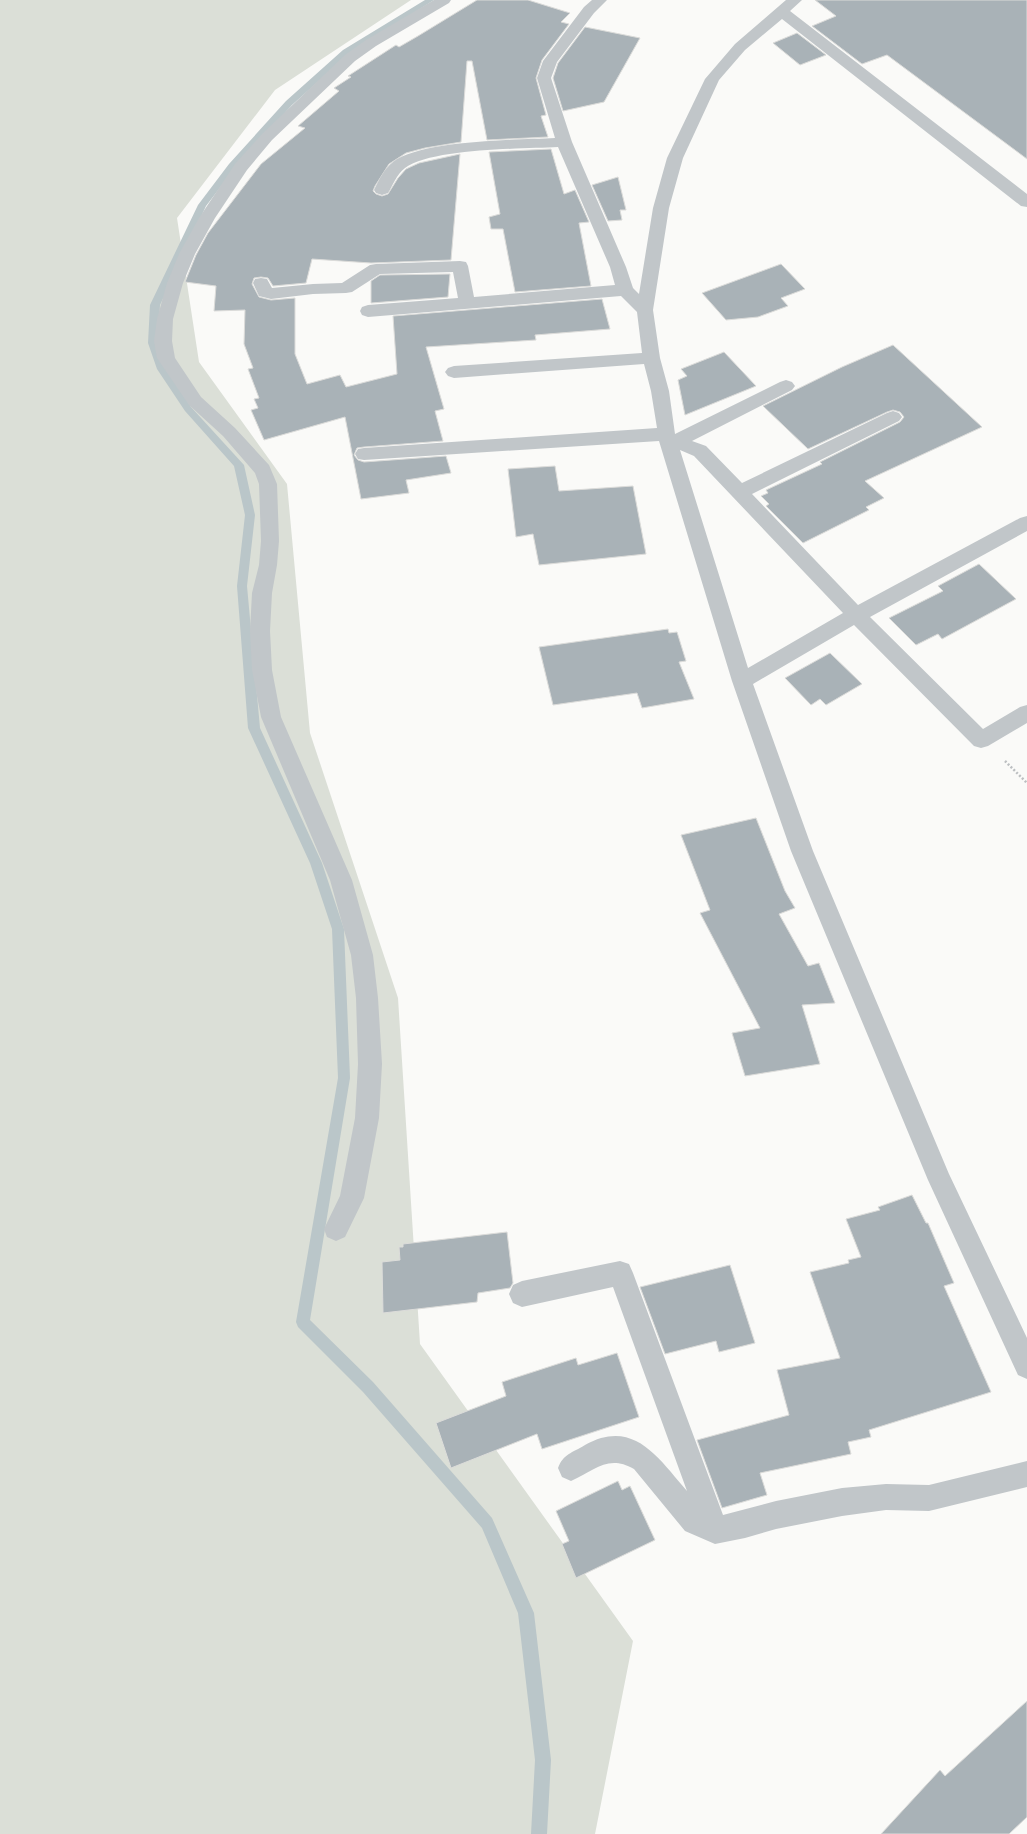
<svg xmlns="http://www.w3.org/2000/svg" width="1027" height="1834" font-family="'Open Sans',sans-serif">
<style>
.green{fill:#dbdfd7}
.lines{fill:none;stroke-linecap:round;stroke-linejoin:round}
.stream{fill:#bac6c9;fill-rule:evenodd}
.building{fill:#a9b2b7;stroke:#dcdcda}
.path{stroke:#bcbfc1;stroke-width:2.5;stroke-dasharray:2 2;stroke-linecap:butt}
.minor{fill:#c1c6c9;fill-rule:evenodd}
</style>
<rect width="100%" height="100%" fill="#fafaf8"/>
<!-- green -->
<path class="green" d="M0 0H411L275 90 177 218 199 362 287 484 310 733 398 998 420 1344 633 1641 595 1834H0Z"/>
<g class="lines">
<!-- stream -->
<path class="stream" d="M425 0H434L349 54 292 105 235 168 206 206 160 305 158 343 167 369 191 407 244 465 255 515 247 586 260 728 322 863 344 929 350 1078 310 1320 373 1382 492 1518 534 1613 551 1760 547 1834H531L535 1760 518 1613 482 1528 363 1392 298 1327 296 1322 338 1078 332 929 310 863 248 728 237 586 245 515 234 466 185 411 157 369 148 343 150 305 198 205 229 164 286 101 343 50Z"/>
</g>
<!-- building -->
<g class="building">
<path d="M477 0H528L570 13 561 22 569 24 542 60 536 78 546 115 541 116 548 137 487 140 472 61H467L461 142 425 148 406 153 389 164 375 186 373 191 376 194 382 196 388 194 398 178 406 169 419 163 460 154 451 260 371 263 312 259 306 283 273 286 268 278 261 277 254 278 252 284 259 297 271 300 295 298V354L307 384 340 375 346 387 397 374 393 316 602 299 610 329 535 335 536 340 426 347 444 409 435 411 443 441 364 447 357 448 354 455 358 460 364 462 446 456 451 473 406 480 409 493 361 499 345 417 264 440 251 410 258 408 254 399 259 398 248 369 253 368 244 344 245 310 214 311 216 286 185 282 196 255 208 233 261 164 305 128 298 126 339 91 334 88 351 77 348 76 396 45 399 47 418 36Z"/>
<path d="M815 0H1027V159L887 55 862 64 812 26 836 16Z"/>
<path d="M585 27 640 38 604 102 563 111 553 78 558 63Z"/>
<path d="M797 33 826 55 800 65 773 43Z"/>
<path d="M551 149 564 194 575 190 589 222 579 223 591 286 515 292 503 229H491L489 217 500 214 489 152Z"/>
<path d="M618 177 626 210H620L622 220 608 221 592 185Z"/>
<path d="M781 264 805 289 781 298 788 306 758 317 726 320 702 293Z"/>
<path d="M450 274 448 297 371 303V281L380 275Z"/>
<path d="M893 345 982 427 865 481 884 498 866 507 869 510 803 543 766 506 769 504 761 496 768 493 766 490 822 464 820 462 900 422 904 417 900 412 893 410 887 412 808 449 763 406 842 367Z"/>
<path d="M724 352 756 386 685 415 678 380 687 376 681 369Z"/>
<path d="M555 466 559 491 633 486 646 554 539 565 533 534 516 537 508 469Z"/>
<path d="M979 564 1016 599 942 639 938 634 916 645 889 618 943 591 938 586Z"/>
<path d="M668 629 669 633 677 632 686 661 679 662 694 699 642 708 637 693 553 705 539 647Z"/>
<path d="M830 653 862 684 826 705 820 699 811 705 785 678Z"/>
<path d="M756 818 785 891 795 908 779 914 808 966 819 963 835 1003 802 1005 820 1064 745 1076 732 1033 760 1028 700 913 710 910 681 835Z"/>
<path d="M912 1195 926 1223H928L954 1283 944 1286 991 1392 869 1430 871 1437 848 1442 851 1454 760 1473 767 1495 722 1508 697 1440 789 1415 777 1370 840 1358 810 1272 849 1263 848 1260 861 1257 846 1219 880 1210 878 1207Z"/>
<path d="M507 1232 513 1283 510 1288 478 1293 477 1302 383 1313 382 1262 400 1260 399 1247H403V1244Z"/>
<path d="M730 1265 755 1343 719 1352 716 1341 665 1354 640 1287Z"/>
<path d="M617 1353 639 1417 542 1449 537 1434 451 1468 436 1423 506 1396 502 1382 576 1358 578 1365Z"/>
<path d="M618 1481 622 1490 630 1486 655 1540 576 1578 562 1544 569 1541 556 1511Z"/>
<path d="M1027 1701V1817L1009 1834H881L940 1770 945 1776Z"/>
</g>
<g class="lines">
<!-- path -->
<path class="path" d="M1005 761 1027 783"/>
<!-- minor -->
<g class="minor">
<path d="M434 0H451L449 3 376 46 355 61 272 140 247 170 215 218 195 254 183 283 173 319 172 341 175 358 201 397 235 428 269 465 277 484 279 541 277 565 272 593 270 631 272 670 281 717 352 880 373 955 378 998 382 1064 379 1118 364 1198 345 1237 336 1241 327 1237 324 1229 340 1196 355 1118 358 1064 356 998 351 955 330 880 261 717 252 670 250 631 252 593 259 565 261 541 259 484 255 473 223 436 189 405 157 358 154 341 157 319 167 283 179 254 199 218 235 164 262 134 345 55 366 40Z"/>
<path d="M592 0H607L594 13 557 62 551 78 572 142 626 267 633 288 639 294 653 208 667 158 705 79 735 44 786 0H802L790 11 1027 194V207L1021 206 782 19 745 50 719 80 683 158 669 208 653 310 660 358 669 391 675 434 780 382 786 380 792 382 795 386 792 390 692 441 706 446 742 483 887 413 893 411 899 413 902 417 899 421 752 494 858 605 1020 518 1027 516V531L870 617 983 729 1020 707 1027 705V723L988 746 981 748 974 746 854 625 753 684 813 851 949 1174 1027 1338V1379L1018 1375 928 1180 791 851 732 681 659 441 364 460 358 459 355 454 358 449 364 448 657 428 651 391 644 364 454 378 448 376 445 372 448 368 454 366 642 353 637 312 621 296 368 317 362 315 360 311 362 307 368 305 458 298 453 272 380 274 352 292 346 293 313 294 271 299 259 296 253 283 255 279 261 278 267 279 272 288 313 284 342 283 370 265 376 264 460 261 466 262 468 266 474 297 615 285 610 267 558 147C522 149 433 148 405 168 396 175 393 185 388 193L382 195 376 193 374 190C379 180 384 169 393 162 422 140 517 140 555 138L537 78 543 61 584 7ZM680 450 694 456 843 613 748 668Z"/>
<path d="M620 1261 629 1264 633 1273 723 1515 776 1501 842 1488 886 1484 929 1485 1027 1461V1487L929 1511 886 1510 842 1516 776 1529 745 1538 715 1544 685 1531 634 1469C607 1454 595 1471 571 1481L562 1477 558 1468C563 1454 572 1453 585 1445 634 1418 658 1458 687 1491L613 1287 522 1307 513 1303 509 1294 513 1285 522 1281Z"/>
</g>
</g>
</svg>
